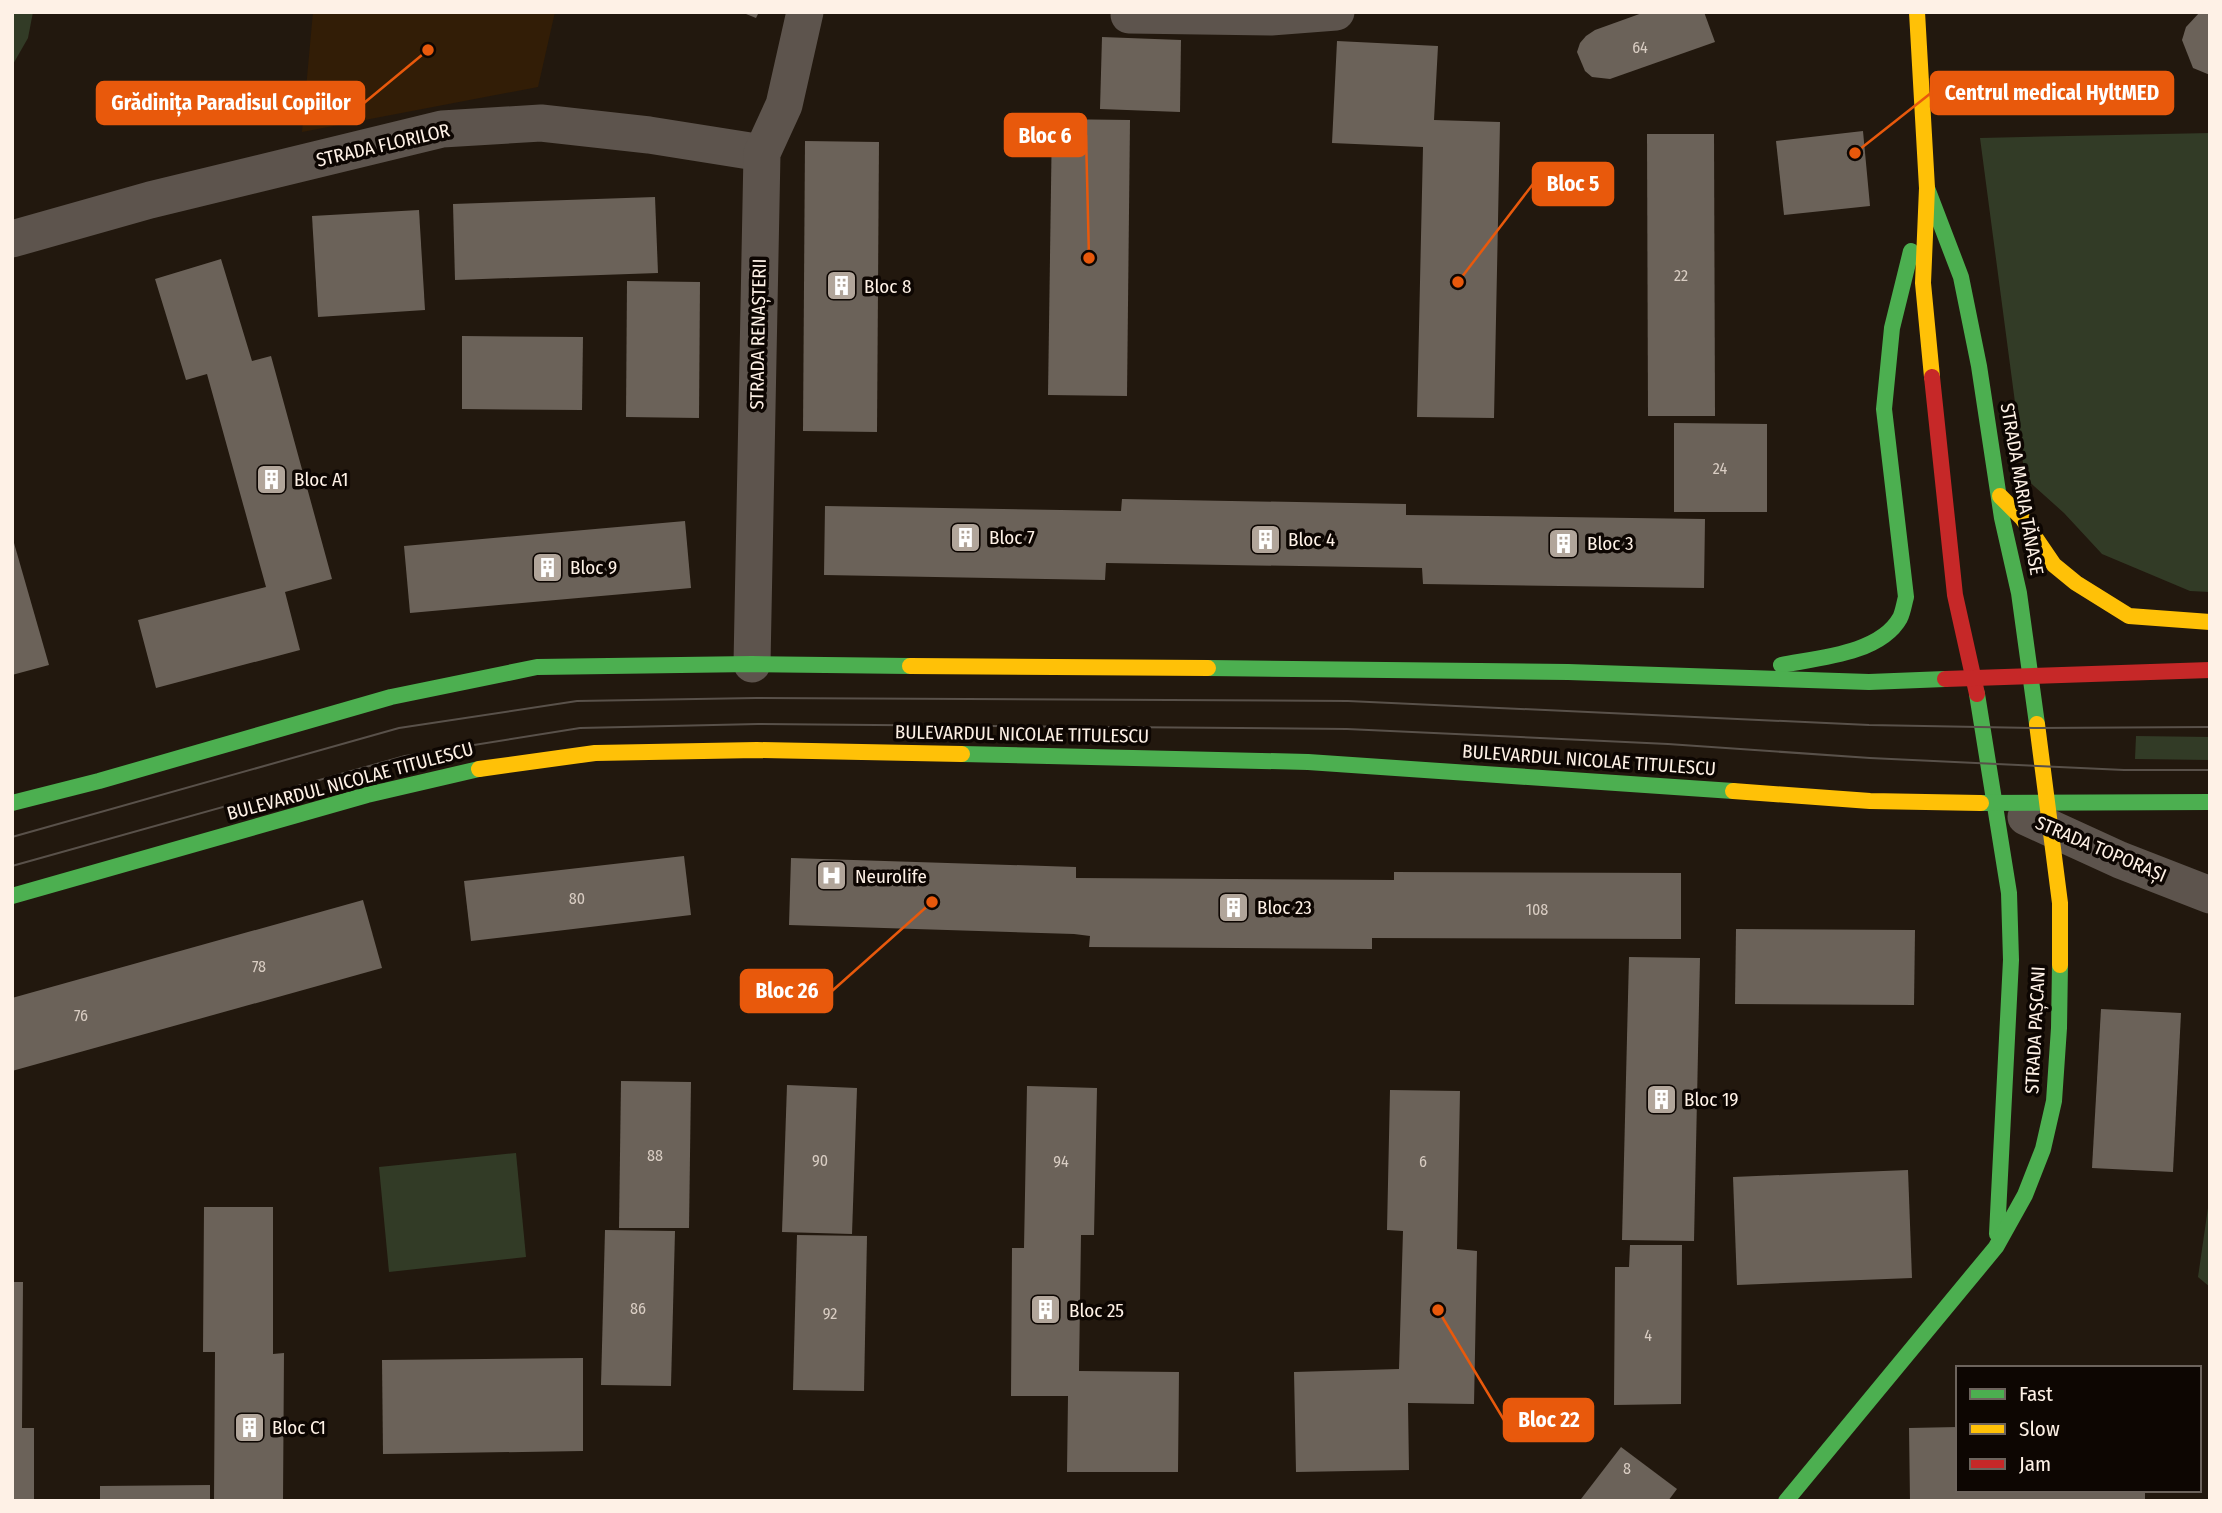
<svg xmlns="http://www.w3.org/2000/svg" width="2222" height="1513" font-family="'Fira Sans Condensed',sans-serif">
<style>
.built{fill:#321d06}
.green{fill:#323b26}
.building{fill:#6b6259}
.lines{fill:none;stroke-linecap:round;stroke-linejoin:round}
.street{stroke:#5d544d;stroke-width:37}
.fast{stroke:#4caf50;stroke-width:16}
.slow{stroke:#ffc107;stroke-width:16}
.jam{stroke:#c62828;stroke-width:16}
.tram{stroke:#59514a;stroke-width:2}
.labels{text-anchor:middle;dominant-baseline:central;stroke-width:7;stroke-linejoin:round;paint-order:stroke}
.number-label{font-size:16px;fill:#d9cdc3}
.street-label{font-size:19px;fill:#fef1e6;stroke:#0d0602}
.poi-label{font-size:19px;fill:#fef1e6;stroke:#0d0602;text-anchor:start}
.leader{fill:none;stroke:#e8590c;stroke-width:2.5}
.callout-dot{fill:#e8590c;stroke:#0d0602;stroke-width:2.5}
.callout{fill:#e8590c;stroke:#e8590c;stroke-width:2.5}
.callout-label{font-size:21px;text-anchor:middle;font-weight:bold;fill:#fff}
</style>
<rect width="100%" height="100%" fill="#22180e"/>
<!-- built -->
<path class="built" d="M313 12H555L538 87 302 132Z"/>
<!-- green -->
<g class="green">
<path d="M12 12H33L28 38 12 66Z"/>
<path d="M2210 133V592L2190 591 2102 554 2064 513 2025 478 1980 138Z"/>
<path d="M2136 736 2210 737V760L2135 759Z"/>
<path d="M516 1153 526 1257 389 1272 379 1167Z"/>
<path d="M2210 1194V1287L2198 1277Z"/>
</g>
<!-- building -->
<g class="building">
<path d="M741 12H759L756 18Z"/>
<path d="M1645 12H1704L1715 42 1610 79 1592 77 1585 71 1577 52 1580 43 1586 36 1595 30Z"/>
<path d="M2200 12H2210V75L2193 68 2182 40 2186 27Z"/>
<path d="M1102 37 1181 40 1180 112 1100 109Z"/>
<path d="M1337 41 1438 46 1434 120 1500 122 1494 418 1417 417 1423 147 1332 143Z"/>
<path d="M1052 119 1130 120 1127 396 1048 395Z"/>
<path d="M1863 131 1870 206 1784 215 1776 141Z"/>
<path d="M1647 134H1714L1715 416H1648Z"/>
<path d="M805 141 879 142 877 432 803 431Z"/>
<path d="M655 197 658 273 455 280 453 204Z"/>
<path d="M419 210 425 310 318 317 312 216Z"/>
<path d="M221 259 252 361 271 356 332 579 285 592 300 650 156 688 138 620 266 587 207 374 186 380 155 279Z"/>
<path d="M627 281 700 282 699 418 626 417Z"/>
<path d="M462 336 583 337 582 410 462 409Z"/>
<path d="M1674 423 1767 424V512H1674Z"/>
<path d="M1122 499 1406 504V515L1705 519 1704 588 1423 584 1422 568 1106 563 1105 580 824 575 825 506 1121 511Z"/>
<path d="M685 521 691 588 410 613 404 546Z"/>
<path d="M12 536 49 665 12 675Z"/>
<path d="M684 856 691 915 471 941 464 881Z"/>
<path d="M791 858 1076 867V878L1394 880V872L1681 873V939L1372 938V949L1089 947 1090 936 1074 934 789 925Z"/>
<path d="M363 900 382 968 12 1071V998Z"/>
<path d="M1736 929 1915 930 1914 1005 1735 1004Z"/>
<path d="M1629 957 1700 958 1694 1241 1622 1240Z"/>
<path d="M2101 1009 2181 1013 2173 1172 2092 1168Z"/>
<path d="M621 1081 691 1082 689 1228H619Z"/>
<path d="M787 1085 857 1088 852 1234 782 1232Z"/>
<path d="M1027 1086 1097 1088 1094 1235H1081L1079 1371 1179 1372 1178 1472H1067L1068 1396H1011L1012 1248H1024Z"/>
<path d="M1390 1090 1460 1091 1457 1249 1477 1251 1474 1404 1408 1403 1409 1470 1296 1472 1294 1372 1399 1369 1403 1231 1387 1230Z"/>
<path d="M1908 1170 1912 1278 1737 1285 1733 1177Z"/>
<path d="M204 1207H273V1354L284 1353 283 1501H214L215 1352H203Z"/>
<path d="M605 1230 675 1231 671 1386 601 1385Z"/>
<path d="M797 1235 867 1236 864 1391 793 1390Z"/>
<path d="M1630 1245H1682L1681 1404 1614 1405 1615 1267H1629Z"/>
<path d="M12 1282H23L22 1428H34V1501H12Z"/>
<path d="M583 1358V1451L383 1454 382 1360Z"/>
<path d="M1958 1427V1490H2145V1501H1910L1909 1428Z"/>
<path d="M1621 1447 1677 1489 1668 1501H1583L1581 1499Z"/>
<path d="M210 1485V1501H100V1486Z"/>
</g>
<g class="lines">
<!-- street -->
<g class="street">
<path d="M1129 15 1271 17 1336 12"/>
<path d="M12 239 150 200 442 129 541 123 649 135 762 153"/>
<path d="M752 664 762 153 784 105 805 12"/>
<path d="M2026 817 2120 860 2210 895"/>
</g>
<!-- fast -->
<g class="fast">
<path d="M1927 188 1961 277 1979 366 2002 518 2019 593 2037 724"/>
<path d="M1781 665C1817 658 1880 654 1900 618 1903 612 1904 604 1906 597L1884 409 1892 328 1911 251"/>
<path d="M1208 668 1568 672 1869 682 1945 679"/>
<path d="M1977 694 2009 893 2011 960 1997 1234"/>
<path d="M962 754 1308 762 1733 791"/>
<path d="M12 803 99 781 391 697 537 667 752 664 910 666"/>
<path d="M1981 803 2210 802"/>
<path d="M12 896 367 795 479 769"/>
<path d="M1786 1501 1996 1247 2025 1195 2043 1149 2054 1101 2059 1028 2060 965"/>
</g>
<!-- slow -->
<g class="slow">
<path d="M1917 12 1927 188 1923 283 1932 377"/>
<path d="M2000 496 2022 518 2054 565 2076 583 2129 616 2210 622"/>
<path d="M910 666 1208 668"/>
<path d="M2037 724 2060 903V965"/>
<path d="M479 769 595 753 757 750 962 754"/>
<path d="M1733 791 1870 801 1981 803"/>
</g>
<!-- jam -->
<g class="jam">
<path d="M1932 377 1955 595 1977 694"/>
<path d="M1945 679 2210 670"/>
</g>
<!-- tram -->
<g class="tram">
<path d="M12 837 399 728 577 701 756 698 1348 701 1869 725 2037 728 2210 727"/>
<path d="M12 866 405 756 580 728 758 724 1347 729 1668 744 1870 758 2124 770H2210"/>
</g>
</g>
<!-- icons -->
<defs>
<symbol id="building-square" viewBox="-11 -11 22 22"><rect x="-9" y="-9" width="18" height="18" rx="4" fill="#b1a59a" stroke="#0d0602"/><path d="M-4-6H4V6H1V3H-1V6H-4ZM-2.5-4.3h1.7v1.8h-1.7ZM.8-4.3h1.7v1.8H.8ZM-2.5-1h1.7V.8h-1.7ZM.8-1h1.7V.8H.8Z" fill="#fff"/></symbol>
<symbol id="hospital-square" viewBox="-11 -11 22 22"><rect x="-9" y="-9" width="18" height="18" rx="4" fill="#b1a59a" stroke="#0d0602"/><path d="M-5-5h3v3.5h4V-5h3V5h-3V1.5h-4V5h-3Z" fill="#fff"/></symbol>
</defs>
<g fill-rule="evenodd">
<use href="#building-square" x="824" y="268" width="35" height="35"/>
<use href="#building-square" x="254" y="462" width="35" height="35"/>
<use href="#building-square" x="948" y="520" width="35" height="35"/>
<use href="#building-square" x="1248" y="522" width="35" height="35"/>
<use href="#building-square" x="1546" y="526" width="35" height="35"/>
<use href="#building-square" x="530" y="550" width="35" height="35"/>
<use href="#hospital-square" x="814" y="858" width="35" height="35"/>
<use href="#building-square" x="1216" y="890" width="35" height="35"/>
<use href="#building-square" x="1644" y="1082" width="35" height="35"/>
<use href="#building-square" x="1028" y="1292" width="35" height="35"/>
<use href="#building-square" x="232" y="1410" width="35" height="35"/>
</g>
<g class="labels">
<!-- number labels -->
<g class="number-label">
<text x="1640" y="47">64</text>
<text x="1681" y="275">22</text>
<text x="1720" y="468">24</text>
<text x="577" y="898">80</text>
<text x="1537" y="909">108</text>
<text x="259" y="966">78</text>
<text x="81" y="1015">76</text>
<text x="655" y="1155">88</text>
<text x="820" y="1160">90</text>
<text x="1061" y="1161">94</text>
<text x="1423" y="1161">6</text>
<text x="638" y="1308">86</text>
<text x="830" y="1313">92</text>
<text x="1648" y="1335">4</text>
<text x="1627" y="1468">8</text>
</g>
<!-- street labels -->
<g class="street-label">
<text transform="translate(383 145) rotate(-13)">STRADA FLORILOR</text>
<text transform="translate(758 334) rotate(-89)">STRADA RENAȘTERII</text>
<text transform="translate(2022 489) rotate(80)">STRADA MARIA TĂNASE</text>
<text transform="translate(1022 734) rotate(1)">BULEVARDUL NICOLAE TITULESCU</text>
<text transform="translate(1589 760) rotate(4)">BULEVARDUL NICOLAE TITULESCU</text>
<text transform="translate(350 781) rotate(-15)">BULEVARDUL NICOLAE TITULESCU</text>
<text transform="translate(2101 849) rotate(23)">STRADA TOPORAȘI</text>
<text transform="translate(2035 1030) rotate(-87)">STRADA PAȘCANI</text>
</g>
<!-- poi labels -->
<g class="poi-label">
<text x="864" y="286">Bloc 8</text>
<text x="294" y="479">Bloc A1</text>
<text x="989" y="537">Bloc 7</text>
<text x="1288" y="539">Bloc 4</text>
<text x="1587" y="543">Bloc 3</text>
<text x="570" y="567">Bloc 9</text>
<text x="855" y="876">Neurolife</text>
<text x="1257" y="907">Bloc 23</text>
<text x="1684" y="1099">Bloc 19</text>
<text x="1069" y="1310">Bloc 25</text>
<text x="272" y="1427">Bloc C1</text>
</g>
</g>
<!-- callouts -->
<path class="leader" d="M1855 153L1931 93M428 50L364 103M1089 258L1086 135M1458 282L1533 184M932 902L832 991M1438 1310L1504 1420"/>
<g class="callout-dot">
<circle cx="1855" cy="153" r="7"/>
<circle cx="428" cy="50" r="7"/>
<circle cx="1089" cy="258" r="7"/>
<circle cx="1458" cy="282" r="7"/>
<circle cx="932" cy="902" r="7"/>
<circle cx="1438" cy="1310" r="7"/>
</g>
<g class="callout">
<rect x="1931" y="72" width="242" height="42" rx="7"/>
<rect x="97" y="82" width="267" height="42" rx="7"/>
<rect x="1005" y="114" width="81" height="42" rx="7"/>
<rect x="1533" y="163" width="80" height="42" rx="7"/>
<rect x="741" y="970" width="91" height="42" rx="7"/>
<rect x="1504" y="1399" width="89" height="42" rx="7"/>
</g>
<g class="callout-label">
<text x="2052" y="100">Centrul medical HyltMED</text>
<text x="231" y="110">Grădinița Paradisul Copiilor</text>
<text x="1045" y="143">Bloc 6</text>
<text x="1573" y="191">Bloc 5</text>
<text x="787" y="998">Bloc 26</text>
<text x="1549" y="1427">Bloc 22</text>
</g>
<!-- border -->
<rect width="2222" height="1513" fill="none" stroke="#fef1e6" stroke-width="28"/>
<!-- legend -->
<rect x="1956" y="1366" width="245" height="126" fill="#0d0602" stroke="#6d645d" stroke-width="2"/>
<rect x="1970" y="1389" width="35" height="10" fill="#4caf50" stroke="#6d645d" stroke-width="2"/>
<text x="2019" y="1401" font-size="21" fill="#fef1e6">Fast</text>
<rect x="1970" y="1424" width="35" height="10" fill="#ffc107" stroke="#6d645d" stroke-width="2"/>
<text x="2019" y="1436" font-size="21" fill="#fef1e6">Slow</text>
<rect x="1970" y="1459" width="35" height="10" fill="#c62828" stroke="#6d645d" stroke-width="2"/>
<text x="2019" y="1471" font-size="21" fill="#fef1e6">Jam</text>
</svg>
